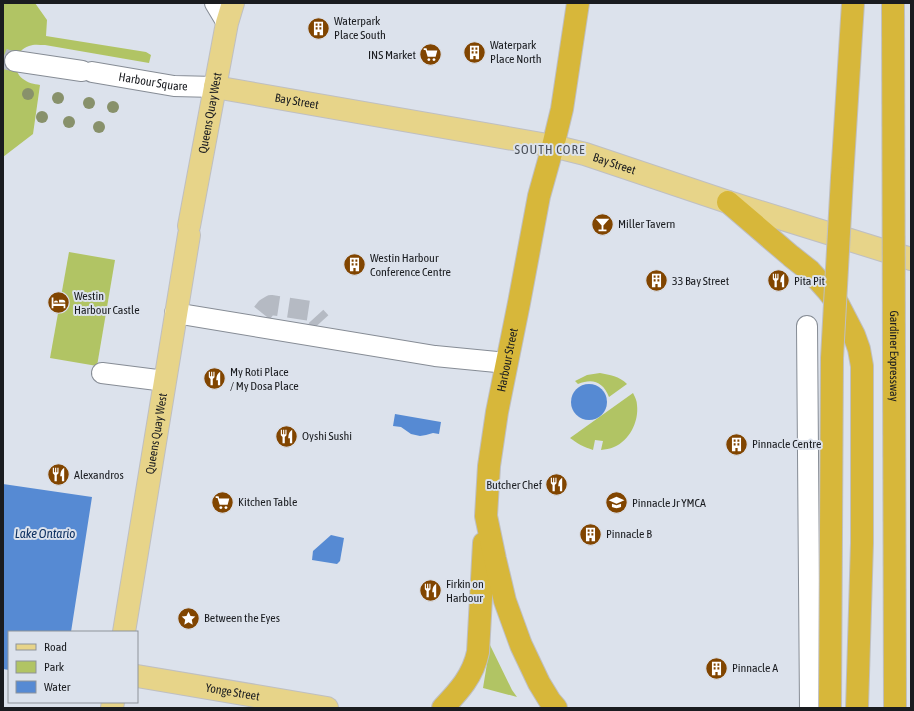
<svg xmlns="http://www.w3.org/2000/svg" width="914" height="711" font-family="'Asap Condensed',sans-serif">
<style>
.green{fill:#b1c464}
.water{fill:#568ad3}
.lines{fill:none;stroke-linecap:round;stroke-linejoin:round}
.minor-tunnel{stroke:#b5bac3;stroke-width:20;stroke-dasharray:20 10;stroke-linecap:butt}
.minor-casing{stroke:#868c95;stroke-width:22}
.major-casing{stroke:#bfbfc1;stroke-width:24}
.highway-casing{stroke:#bfbfc1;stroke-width:24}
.minor{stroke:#fff;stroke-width:20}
.major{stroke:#e7d489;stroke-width:22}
.highway{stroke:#d7b73a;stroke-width:22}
.highway-bridge-casing{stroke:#bfbfc1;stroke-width:24;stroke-linecap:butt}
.highway-bridge{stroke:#d7b73a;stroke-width:22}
.tree{fill:#88916b}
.labels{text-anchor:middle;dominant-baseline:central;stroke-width:4;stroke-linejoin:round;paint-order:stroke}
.poi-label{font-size:12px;fill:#1a1c20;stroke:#dce2ec;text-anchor:start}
.street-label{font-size:12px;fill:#1a1c20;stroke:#dce2ec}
.neighbourhood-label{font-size:13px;letter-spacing:1px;fill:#4b5058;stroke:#dce2ec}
.water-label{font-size:13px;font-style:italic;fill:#0f3262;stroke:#dce2ec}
</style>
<rect width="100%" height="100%" fill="#dce2ec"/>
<!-- green -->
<g class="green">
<path d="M3 3H35L47 20 46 36 146 52 151 55 149 63 45 45C39 45 34 44 29 46 15 50 11 70 23 79 28 83 34 84 40 85L33 134 3 157Z"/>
<path d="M69 252 115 260 97 366 50 358Z"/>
<path d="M600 373C610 375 619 376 627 384L609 397C603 382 593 378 578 384L575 381 587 375Z"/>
<path d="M633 393C635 397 637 401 637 405 639 422 629 441 614 447 610 449 605 449 601 450L603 441 595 440 593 450C584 447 578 444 570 438Z"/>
<path d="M490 645 512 690 517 697 483 688Z"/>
</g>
<!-- water -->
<g class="water">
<circle cx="589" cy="402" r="18"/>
<path d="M395 414 441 422 439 434 433 433 426 435 420 436 411 434 401 427 393 426Z"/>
<path d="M3 484 92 497 71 632H9V670L3 669Z"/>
<path d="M331 535 344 538 340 561 337 564 312 560 313 551Z"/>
</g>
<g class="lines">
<!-- minor-tunnel -->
<g class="minor-tunnel">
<path d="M3 58 8 60 15 61"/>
<path d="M262 313 266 308 271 305 311 311 321 322"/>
</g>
<defs>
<g id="minor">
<path d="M215 3 227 23"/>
<path d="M15 61 82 71"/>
<path id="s1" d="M92 72 174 86 215 87"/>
<path d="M175 313 435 356 507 363"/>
<path d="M807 326 810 708"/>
<path d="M102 373 165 381"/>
</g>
<g id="major">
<path id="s2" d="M215 87 553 146 585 154 728 202 911 259"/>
<path id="s3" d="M189 226 227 23 233 3"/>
<path id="s4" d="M124 632 189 235"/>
<path id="s5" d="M137 676 327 708"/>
<path d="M112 708 113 702"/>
</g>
<g id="highway">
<path d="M842 178 853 3"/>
<path d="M728 202 791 256 810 271 828 291 838 304 854 335 859 349 862 366V543L857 708"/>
<path d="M443 708C459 691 473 676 478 652L484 543"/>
<path id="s6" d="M556 708 550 701 539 683 521 645 505 601 495 559 486 516 489 466 497 412 519 303 539 196 553 146 562 109 578 3"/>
</g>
</defs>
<!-- minor casing -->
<use href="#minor" class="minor-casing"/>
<!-- major casing -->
<use href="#major" class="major-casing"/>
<!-- highway casing -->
<use href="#highway" class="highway-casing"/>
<!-- minor -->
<use href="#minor" class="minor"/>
<!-- major -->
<use href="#major" class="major"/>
<!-- highway -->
<use href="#highway" class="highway"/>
<defs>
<g id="highway-bridge">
<path id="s7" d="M893 3 895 708"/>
<path d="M830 708 832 358 842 178"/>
</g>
</defs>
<!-- highway-bridge casing -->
<use href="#highway-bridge" class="highway-bridge-casing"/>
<!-- highway-bridge -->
<use href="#highway-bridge" class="highway-bridge"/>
</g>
<!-- trees -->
<g class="tree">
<circle cx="28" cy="94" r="6"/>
<circle cx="58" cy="98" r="6"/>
<circle cx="89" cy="103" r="6"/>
<circle cx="113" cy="107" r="6"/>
<circle cx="42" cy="117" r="6"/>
<circle cx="69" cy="122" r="6"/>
<circle cx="99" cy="127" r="6"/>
</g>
<!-- icons -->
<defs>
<symbol id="building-disc" viewBox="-11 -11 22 22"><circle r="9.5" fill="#814500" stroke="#dce2ec"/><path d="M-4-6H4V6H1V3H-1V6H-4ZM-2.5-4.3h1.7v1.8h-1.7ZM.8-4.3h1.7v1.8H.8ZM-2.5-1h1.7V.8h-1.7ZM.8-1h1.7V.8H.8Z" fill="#fff"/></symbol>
<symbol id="supermarket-disc" viewBox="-11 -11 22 22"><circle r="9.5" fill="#814500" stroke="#dce2ec"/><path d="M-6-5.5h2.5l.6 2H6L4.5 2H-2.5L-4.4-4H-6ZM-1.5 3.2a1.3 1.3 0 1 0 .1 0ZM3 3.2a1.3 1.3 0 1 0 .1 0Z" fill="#fff"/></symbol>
<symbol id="bar-disc" viewBox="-11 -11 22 22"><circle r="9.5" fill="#814500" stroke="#dce2ec"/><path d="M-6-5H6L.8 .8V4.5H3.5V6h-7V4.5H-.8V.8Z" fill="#fff"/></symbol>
<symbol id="restaurant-disc" viewBox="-11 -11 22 22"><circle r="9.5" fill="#814500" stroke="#dce2ec"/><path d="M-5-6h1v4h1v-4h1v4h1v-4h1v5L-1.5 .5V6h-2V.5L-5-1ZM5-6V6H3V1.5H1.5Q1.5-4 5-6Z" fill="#fff"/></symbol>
<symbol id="hotel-disc" viewBox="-11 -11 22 22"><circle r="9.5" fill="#814500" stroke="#dce2ec"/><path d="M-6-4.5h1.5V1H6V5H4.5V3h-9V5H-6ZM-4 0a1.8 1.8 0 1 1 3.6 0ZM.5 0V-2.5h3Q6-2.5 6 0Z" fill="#fff"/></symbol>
<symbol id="school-disc" viewBox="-11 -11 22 22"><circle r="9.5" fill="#814500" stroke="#dce2ec"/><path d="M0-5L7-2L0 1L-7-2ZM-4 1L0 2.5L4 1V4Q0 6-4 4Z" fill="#fff"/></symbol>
<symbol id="sight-disc" viewBox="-11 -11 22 22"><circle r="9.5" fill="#814500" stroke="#dce2ec"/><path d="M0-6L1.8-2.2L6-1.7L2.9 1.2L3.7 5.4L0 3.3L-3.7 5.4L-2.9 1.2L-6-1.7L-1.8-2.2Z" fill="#fff"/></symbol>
</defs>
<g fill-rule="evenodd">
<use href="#building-disc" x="306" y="16" width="25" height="25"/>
<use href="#building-disc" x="462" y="40" width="25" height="25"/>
<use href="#supermarket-disc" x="418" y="42" width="25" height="25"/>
<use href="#bar-disc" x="590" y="212" width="25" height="25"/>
<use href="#building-disc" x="342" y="252" width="25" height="25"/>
<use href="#building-disc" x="644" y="268" width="25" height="25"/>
<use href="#restaurant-disc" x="766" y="268" width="25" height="25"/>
<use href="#hotel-disc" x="46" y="290" width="25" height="25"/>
<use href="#restaurant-disc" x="202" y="366" width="25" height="25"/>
<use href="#restaurant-disc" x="274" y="424" width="25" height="25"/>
<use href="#building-disc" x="724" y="432" width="25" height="25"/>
<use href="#restaurant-disc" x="46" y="462" width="25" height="25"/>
<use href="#restaurant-disc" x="544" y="472" width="25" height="25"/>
<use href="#supermarket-disc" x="210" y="490" width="25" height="25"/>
<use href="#school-disc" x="604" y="490" width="25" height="25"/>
<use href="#building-disc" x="578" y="522" width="25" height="25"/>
<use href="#restaurant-disc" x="418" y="578" width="25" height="25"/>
<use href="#sight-disc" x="176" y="606" width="25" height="25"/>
<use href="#building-disc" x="704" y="656" width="25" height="25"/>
</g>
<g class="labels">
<!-- poi labels -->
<g class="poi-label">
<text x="334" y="21">Waterpark<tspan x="334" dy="14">Place South</tspan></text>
<text x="490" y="45">Waterpark<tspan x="490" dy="14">Place North</tspan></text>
<text x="416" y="55" text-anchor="end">INS Market</text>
<text x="618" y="224">Miller Tavern</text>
<text x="370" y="258">Westin Harbour<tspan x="370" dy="14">Conference Centre</tspan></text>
<text x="672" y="281">33 Bay Street</text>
<text x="794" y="281">Pita Pit</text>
<text x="74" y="296">Westin<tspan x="74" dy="14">Harbour Castle</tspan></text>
<text x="230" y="372">My Roti Place<tspan x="230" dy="14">/ My Dosa Place</tspan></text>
<text x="302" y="436">Oyshi Sushi</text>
<text x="752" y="444">Pinnacle Centre</text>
<text x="74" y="475">Alexandros</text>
<text x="542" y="485" text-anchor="end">Butcher Chef</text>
<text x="238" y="502">Kitchen Table</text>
<text x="632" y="503">Pinnacle Jr YMCA</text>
<text x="606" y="534">Pinnacle B</text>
<text x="446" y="584">Firkin on<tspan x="446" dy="14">Harbour</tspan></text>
<text x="204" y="618">Between the Eyes</text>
<text x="732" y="668">Pinnacle A</text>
</g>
<!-- street labels -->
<g class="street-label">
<text stroke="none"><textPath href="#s1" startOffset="62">Harbour Square</textPath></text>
<text stroke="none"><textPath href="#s2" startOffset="83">Bay Street</textPath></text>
<text stroke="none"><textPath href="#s3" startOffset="115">Queens Quay West</textPath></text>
<text stroke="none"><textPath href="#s2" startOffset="407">Bay Street</textPath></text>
<text stroke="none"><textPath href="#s7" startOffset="353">Gardiner Expressway</textPath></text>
<text stroke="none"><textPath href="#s6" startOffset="364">Harbour Street</textPath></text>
<text stroke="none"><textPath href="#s4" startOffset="201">Queens Quay West</textPath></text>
<text stroke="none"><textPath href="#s5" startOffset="97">Yonge Street</textPath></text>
</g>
<!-- neighbourhood labels -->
<g class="neighbourhood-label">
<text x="550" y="149">SOUTH CORE</text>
</g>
<!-- water labels -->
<g class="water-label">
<text x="45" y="533">Lake Ontario</text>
</g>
</g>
<!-- border -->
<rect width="914" height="711" fill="none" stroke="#1a1c20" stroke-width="8"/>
<!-- legend -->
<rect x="8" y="631" width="130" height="72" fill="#dce2ec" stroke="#8e939a"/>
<rect x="16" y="644" width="20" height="6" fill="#e7d489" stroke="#8e939a"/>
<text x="44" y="651" font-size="12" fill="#1a1c20">Road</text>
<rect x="16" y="661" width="20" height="12" fill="#b1c464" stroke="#8e939a"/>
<text x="44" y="671" font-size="12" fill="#1a1c20">Park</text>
<rect x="16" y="681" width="20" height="12" fill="#568ad3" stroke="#8e939a"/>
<text x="44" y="691" font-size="12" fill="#1a1c20">Water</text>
</svg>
